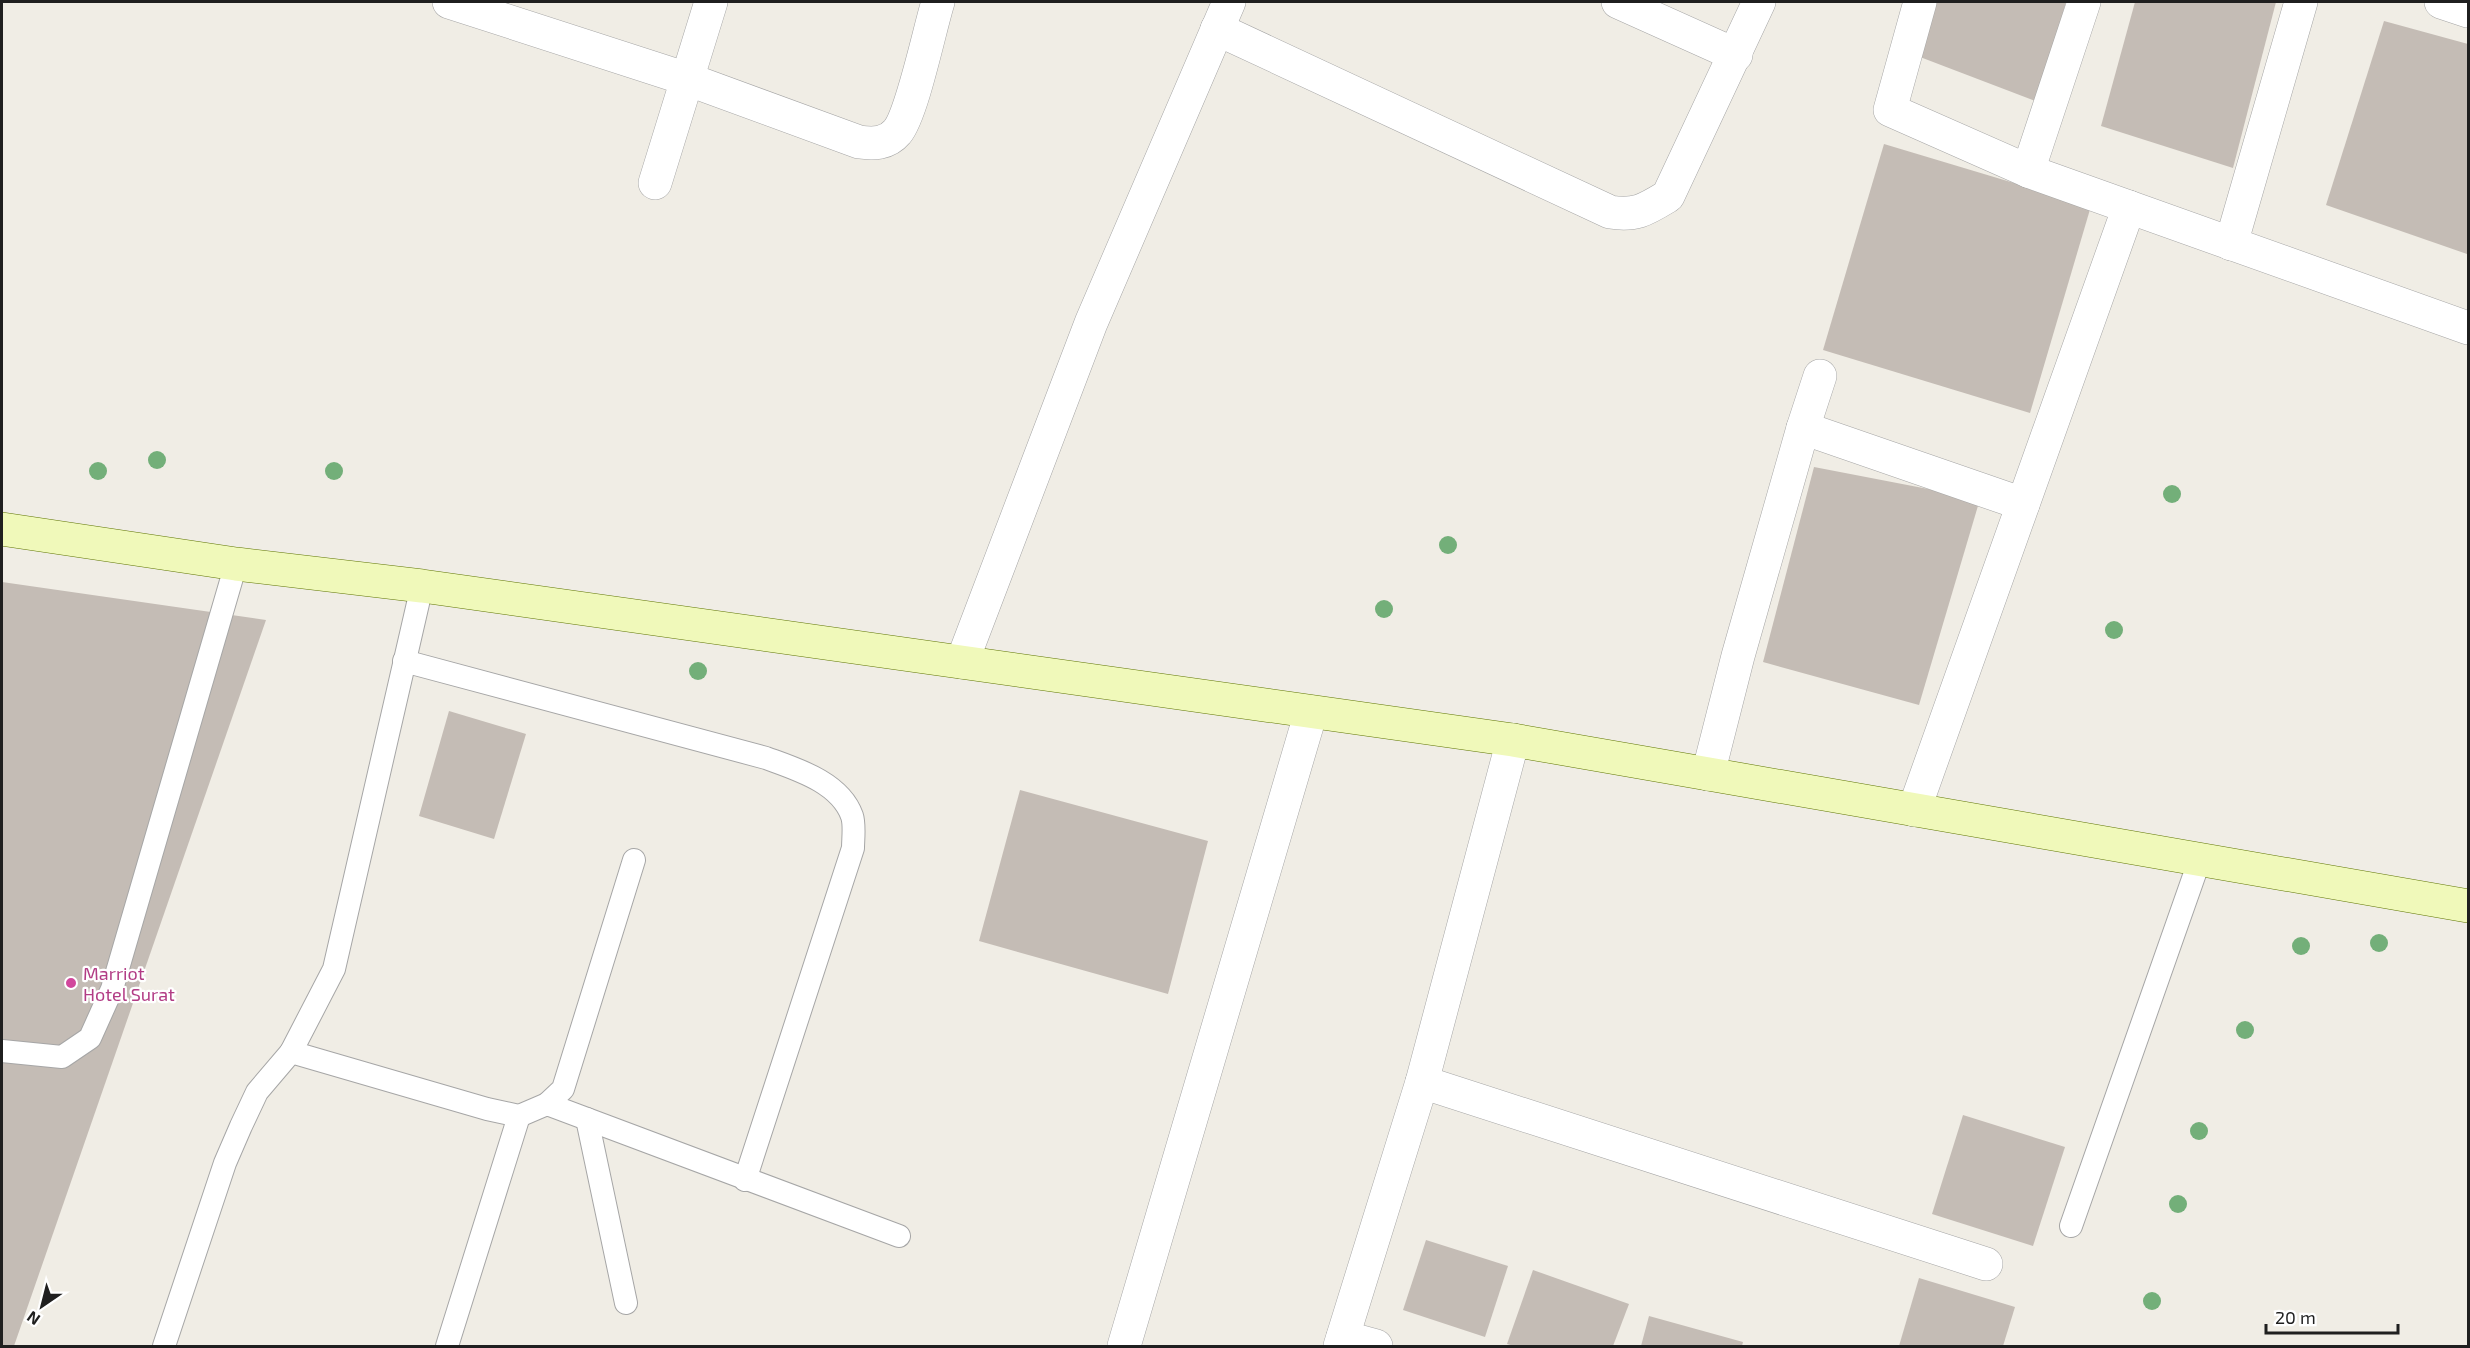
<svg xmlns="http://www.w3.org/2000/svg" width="2470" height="1348" font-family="'Exo 2',sans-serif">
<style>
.building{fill:#c4bcb5}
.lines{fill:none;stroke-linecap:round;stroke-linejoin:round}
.lane-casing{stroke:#a6a6a6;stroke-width:24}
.street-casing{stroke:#a6a6a6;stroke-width:34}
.secondary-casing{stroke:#607606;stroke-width:34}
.lane{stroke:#fff;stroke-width:22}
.street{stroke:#fff;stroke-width:33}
.secondary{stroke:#f0f9ba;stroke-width:33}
.tree{fill:#73af79}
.hotel-dot{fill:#d1479c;stroke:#fff;stroke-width:2}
.labels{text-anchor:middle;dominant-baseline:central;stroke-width:4.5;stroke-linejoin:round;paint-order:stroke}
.hotel-label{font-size:18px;fill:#b23c85;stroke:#fff;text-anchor:start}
</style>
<rect width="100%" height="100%" fill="#f0ede5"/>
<!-- building -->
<g class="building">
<path d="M1937 2H2066L2038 102 1920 57Z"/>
<path d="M2135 2H2276L2233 168 2101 126Z"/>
<path d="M2384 21 2468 44 2467 254 2326 205Z"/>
<path d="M1884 144 2091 206 2030 413 1823 350Z"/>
<path d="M1814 467 1980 499 1919 705 1763 662Z"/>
<path d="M2 582 266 620 14 1346H2Z"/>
<path d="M449 711 526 734 494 839 419 816Z"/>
<path d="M1020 790 1208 841 1168 994 979 941Z"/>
<path d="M1963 1115 2065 1147 2033 1246 1932 1214Z"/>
<path d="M1426 1240 1508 1266 1485 1337 1403 1310Z"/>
<path d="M1533 1270 1629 1304 1613 1346H1514L1507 1344Z"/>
<path d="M1919 1278 2015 1307 2003 1346H1899Z"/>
<path d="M1649 1316 1743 1342 1742 1346H1641Z"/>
</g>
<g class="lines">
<defs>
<g id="lane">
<path d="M404 661 766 758C796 769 840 782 852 816 855 825 853 839 853 848L745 1180"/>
<path d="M2 1051 62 1057 90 1038 112 989 236 564"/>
<path d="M291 1052 487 1109 519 1116 547 1104 899 1236"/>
<path d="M547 1104 563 1089 634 860"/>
<path d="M587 1119 626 1303"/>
<path d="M2071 1226 2200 859"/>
<path d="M164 1346 225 1163 241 1126 257 1092 291 1052 334 969 422 586"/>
<path d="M447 1346 519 1116"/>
</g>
<g id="street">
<path d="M449 2 687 79 859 142C873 144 887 144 897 132 912 115 930 27 938 2"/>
<path d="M1618 2 1736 55"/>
<path d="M1920 2 1890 110 2028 171 2468 328"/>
<path d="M2441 2 2468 11"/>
<path d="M1217 29 1610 212C1636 216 1645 210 1668 196L1759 2"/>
<path d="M2028 171 2084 2"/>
<path d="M655 183 711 2"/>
<path d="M2231 244 2301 2"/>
<path d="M1803 428 1820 376"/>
<path d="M962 662 1091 323 1229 2"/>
<path d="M1708 774 1738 656 1803 428 2023 504"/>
<path d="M1914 810 2129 207"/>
<path d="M1422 1082 1986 1264"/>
<path d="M1343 1337 1376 1346"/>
<path d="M1124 1346 1311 712"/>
<path d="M1340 1346 1422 1082 1513 740"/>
</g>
<path id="secondary" d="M2 529 236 564 422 586 1513 740 2468 906"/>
</defs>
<!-- lane casing -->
<use href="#lane" class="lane-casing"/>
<!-- street casing -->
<use href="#street" class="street-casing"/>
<!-- secondary casing -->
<use href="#secondary" class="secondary-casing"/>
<!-- lane -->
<use href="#lane" class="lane"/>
<!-- street -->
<use href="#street" class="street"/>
<!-- secondary -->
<use href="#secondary" class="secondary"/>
</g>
<!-- trees -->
<g class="tree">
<circle cx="157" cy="460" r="9"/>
<circle cx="98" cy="471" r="9"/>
<circle cx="334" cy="471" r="9"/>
<circle cx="2172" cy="494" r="9"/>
<circle cx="1448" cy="545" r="9"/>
<circle cx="1384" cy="609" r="9"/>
<circle cx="2114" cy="630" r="9"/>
<circle cx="698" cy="671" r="9"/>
<circle cx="2379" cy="943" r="9"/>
<circle cx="2301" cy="946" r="9"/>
<circle cx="2245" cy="1030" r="9"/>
<circle cx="2199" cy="1131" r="9"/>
<circle cx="2178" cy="1204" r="9"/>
<circle cx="2152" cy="1301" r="9"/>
</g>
<!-- markers -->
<circle class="hotel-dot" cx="71" cy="983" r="6"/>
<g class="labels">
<!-- hotel labels -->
<g class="hotel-label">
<text x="83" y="973">Marriot<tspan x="83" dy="21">Hotel Surat</tspan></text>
</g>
</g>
<!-- border -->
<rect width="2470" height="1348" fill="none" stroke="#1f1f1f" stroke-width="6"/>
<!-- north arrow -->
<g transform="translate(42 1306) rotate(215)" stroke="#ffffff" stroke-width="4.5" paint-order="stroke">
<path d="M0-4.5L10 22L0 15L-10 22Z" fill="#1f1f1f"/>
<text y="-9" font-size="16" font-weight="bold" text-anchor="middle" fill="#1f1f1f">N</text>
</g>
<!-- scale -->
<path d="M2266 1324v9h132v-9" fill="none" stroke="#1f1f1f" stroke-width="3"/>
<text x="2275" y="1324" font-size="18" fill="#1f1f1f" stroke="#ffffff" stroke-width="4.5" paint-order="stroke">20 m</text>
</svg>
